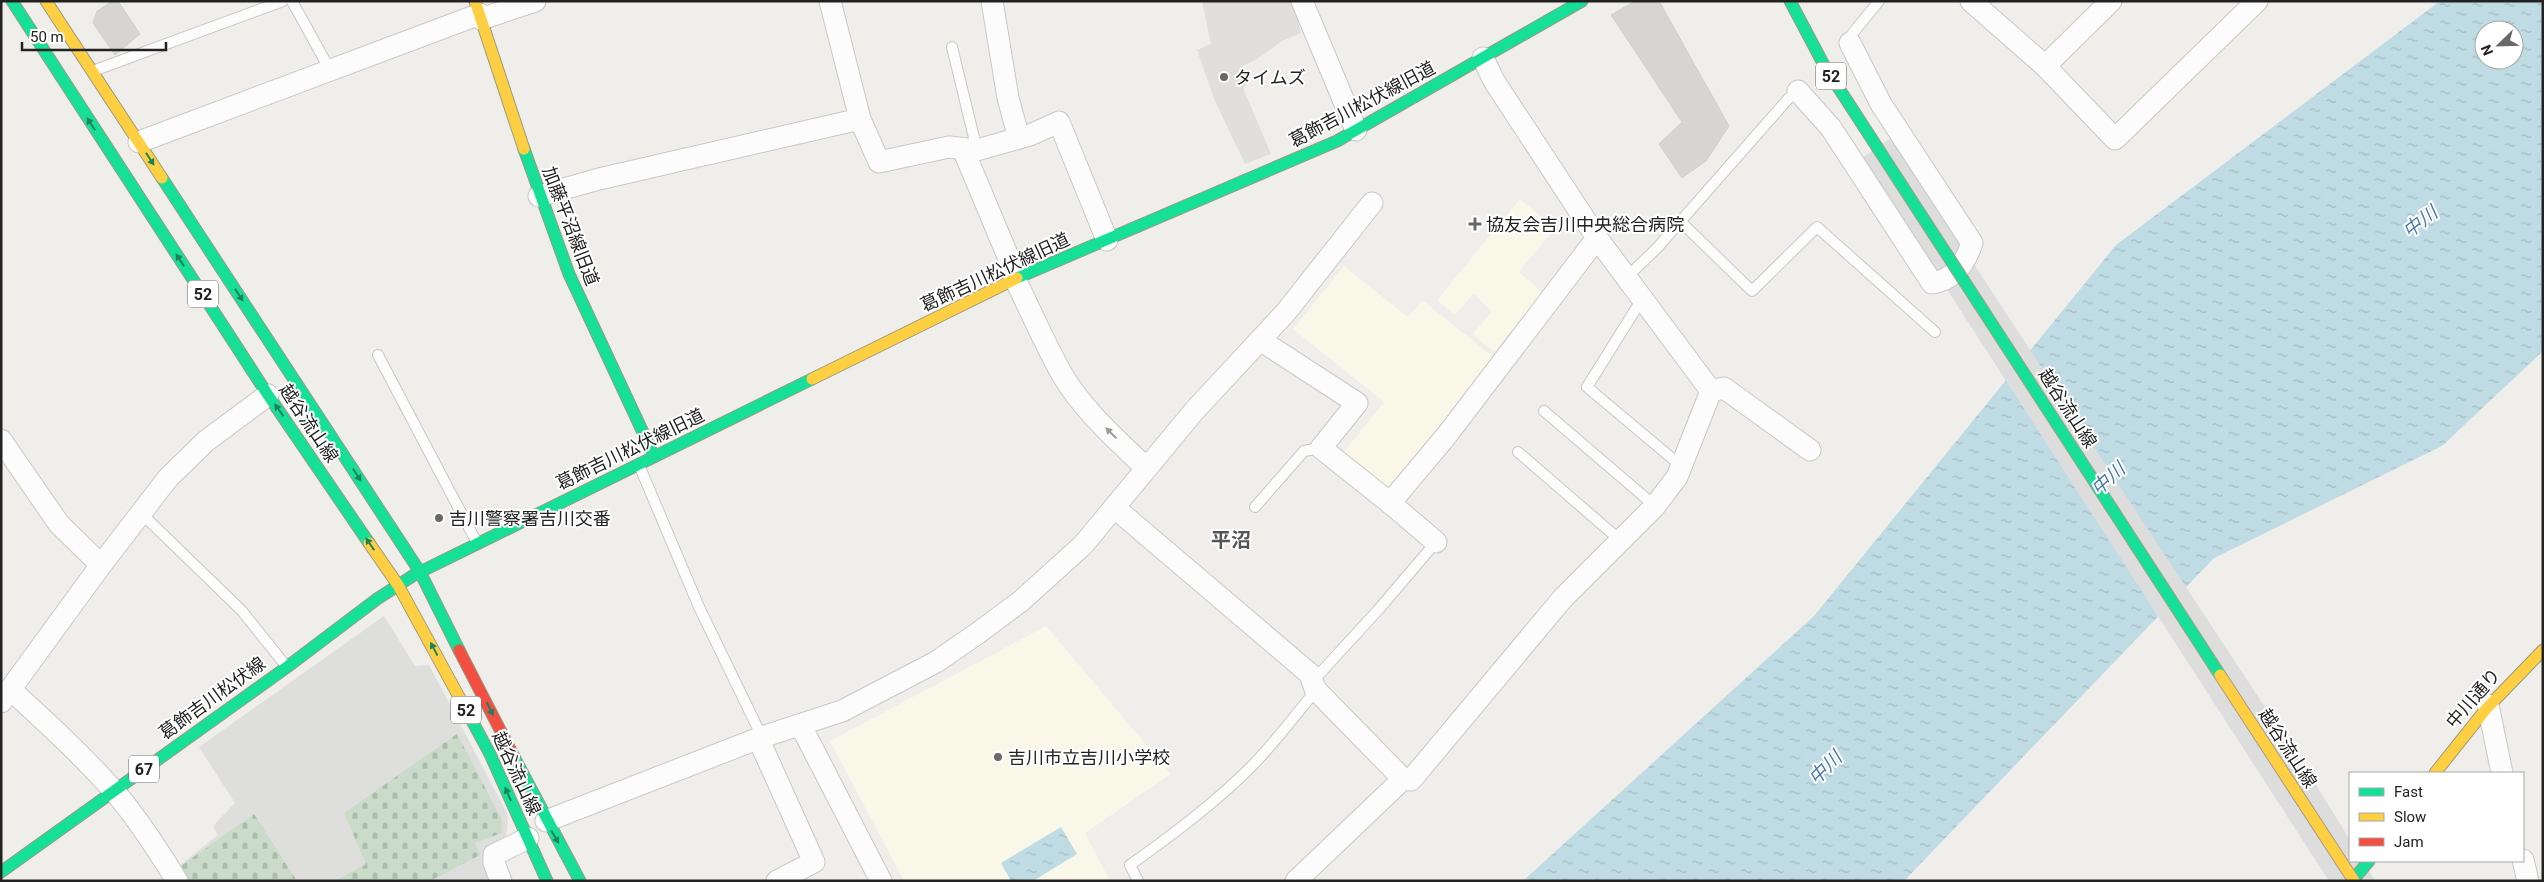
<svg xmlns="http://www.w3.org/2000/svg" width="2544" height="882" font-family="Roboto,'Noto Sans JP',sans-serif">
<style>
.education{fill:#f8f7e8}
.religious{fill:#dededc}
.cemetery{fill:url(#cemetery-stones)}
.parking{fill:#e0dfde}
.water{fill:url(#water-ripples);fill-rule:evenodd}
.pier{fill:#dedddd}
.building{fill:#d7d4d2;stroke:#d3d0cc}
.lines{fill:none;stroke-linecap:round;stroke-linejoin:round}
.lane-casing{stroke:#c9c8c7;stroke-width:12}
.street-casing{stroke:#c9c8c7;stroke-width:23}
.fast-casing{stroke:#999a82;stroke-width:13}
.slow-casing{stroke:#999a82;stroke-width:13}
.jam-casing{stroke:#999a82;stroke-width:13}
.lane{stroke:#fdfcfc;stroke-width:10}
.street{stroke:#fdfcfc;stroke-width:21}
.fast{stroke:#16e098;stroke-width:11}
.slow{stroke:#ffcf43;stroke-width:11}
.jam{stroke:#f24e42;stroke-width:11}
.fast-bridge-casing{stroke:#a79c86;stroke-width:13;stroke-linecap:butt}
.slow-bridge-casing{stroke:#a79c86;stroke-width:13;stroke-linecap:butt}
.fast-bridge{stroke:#16e098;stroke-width:11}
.slow-bridge{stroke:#ffcf43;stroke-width:11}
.oneway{fill:#1c815d}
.oneway2{fill:#9a9a9a}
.poi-dot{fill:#6a6968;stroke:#fff;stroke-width:2}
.labels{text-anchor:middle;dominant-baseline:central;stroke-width:4;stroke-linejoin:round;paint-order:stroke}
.shield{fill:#fff;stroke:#646464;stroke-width:1}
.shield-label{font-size:16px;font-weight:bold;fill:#222}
.poi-label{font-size:18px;fill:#222;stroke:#fff;text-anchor:start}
.street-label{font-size:18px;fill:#222;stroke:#fff}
.water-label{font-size:19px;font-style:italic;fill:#4a7aab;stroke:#fff}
.quarter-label{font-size:20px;font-weight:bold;fill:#555;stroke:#fff}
</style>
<defs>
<pattern id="cemetery-stones" width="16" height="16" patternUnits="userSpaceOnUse" patternTransform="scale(1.25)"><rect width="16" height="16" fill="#cadbca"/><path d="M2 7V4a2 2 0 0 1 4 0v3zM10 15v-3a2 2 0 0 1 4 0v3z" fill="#adbcad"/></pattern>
<pattern id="water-ripples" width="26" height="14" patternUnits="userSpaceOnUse" patternTransform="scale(1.25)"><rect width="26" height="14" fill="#bfdbe3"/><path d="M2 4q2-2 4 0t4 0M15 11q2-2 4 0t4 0" fill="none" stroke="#a4bcc2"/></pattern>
</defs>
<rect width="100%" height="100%" fill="#f0eeeb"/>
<!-- education -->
<g class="education">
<path d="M1520 199 1555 228 1519 272 1543 293 1494 352 1473 334 1492 311 1473 294 1455 315 1437 300Z"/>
<path d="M1344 266 1408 317 1422 300 1496 359 1390 491 1343 453 1384 402 1293 329Z"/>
<path d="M1046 626 1171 774 1085 833 1110 881H904L830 741Z"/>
</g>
<!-- religious -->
<path class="religious" d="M384 616 415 666 429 665 508 815 506 839 484 848 492 881H183L175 869 218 835 213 826 235 803 199 747Z"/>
<!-- cemetery -->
<g class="cemetery">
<path d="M457 734 502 820V833L475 843 480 855 430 881H335L366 864 344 813Z"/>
<path d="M254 814 297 881H186L178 868Z"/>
</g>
<!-- parking -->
<path class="parking" d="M1202 1H1293L1301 33 1282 41 1257 59 1239 68 1246 86 1243 88 1271 154 1245 164 1215 101 1197 50 1211 44Z"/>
<!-- water -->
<g class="water">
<path d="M2440 1H2543V351L2442 446 2214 558 1904 881H1523L1814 616 2116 245ZM2484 30H2514V60H2484Z"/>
<path d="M1061 827 1077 854 1033 881H1011L1001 863Z"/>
</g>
<!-- pier -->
<path class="pier" d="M1891 138 2316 785 2350 840V861H2363L2375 881H2329L1862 158Z"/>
<!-- building -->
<g class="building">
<path d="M113 1H118L140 34 115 55 93 23 97 11Z"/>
<path d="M1635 1H1659L1729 126 1706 161 1682 178 1659 144 1682 122 1611 15Z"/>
</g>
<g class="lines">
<defs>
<g id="lane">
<path d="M292 1 330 70"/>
<path d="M1850 43 1852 34 1879 1"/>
<path d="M952 47 977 150"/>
<path d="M93 71 283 1"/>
<path d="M1680 221 1752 291 1817 227 1935 332"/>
<path d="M1627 277 1657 248 1788 99 1798 91"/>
<path d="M1642 299 1587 387 1681 466"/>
<path d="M378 355 477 543"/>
<path d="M1544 411 1655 506"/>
<path d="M1518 452 1621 541"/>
<path d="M639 465 699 607 762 737"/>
<path d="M1255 507 1304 451 1321 448"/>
<path d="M141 513 242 611 286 666"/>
<path d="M1312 682 1379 609 1436 542"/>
<path d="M1138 881 1130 865C1172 835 1215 803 1252 766 1275 742 1295 716 1316 690"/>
</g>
<g id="street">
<path d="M830 1 860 119 879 162 949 147 977 150 1030 135 1059 122 1107 240"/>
<path d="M992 1 1008 98 1019 138"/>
<path d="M1302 1 1356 130"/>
<path d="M1971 1 2045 66 2115 139 2257 1"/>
<path d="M481 19 535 1"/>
<path d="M2045 66 2111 1"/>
<path d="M1798 91 1831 128 1932 283C1954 280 1965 264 1972 243L1881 104 1850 43"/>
<path d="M139 142 480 14"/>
<path d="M963 149 1017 278"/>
<path d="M539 196 599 179 860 119"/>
<path d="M1015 279C1031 311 1045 345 1063 376 1084 411 1116 439 1145 467"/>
<path d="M1260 340 1357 403 1321 448 1390 503"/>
<path d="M1711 391 1724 388 1810 450"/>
<path d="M1 440 59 524 101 565"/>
<path d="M1115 508 1310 674 1315 689 1403 779 1411 780 1563 598 1655 506 1677 477 1711 391 1597 238 1494 81 1483 58"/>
<path d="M1436 542 1390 503 1447 435 1597 238"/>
<path d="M11 690C46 722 81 754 113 790 137 817 158 850 177 881"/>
<path d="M1 702 101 565 168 478 206 441 268 395"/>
<path d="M2488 705 2502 773"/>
<path d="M801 726 881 881"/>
<path d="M758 738 814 862 777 881"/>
<path d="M546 821 762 737 842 711 936 662 978 633 1021 601 1083 545 1195 410 1286 312 1372 203"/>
<path d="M2523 860 2528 881"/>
<path d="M501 881 494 863V855L528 838"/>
<path d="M1296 881 1403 779"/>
</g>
<g id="fast">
<path d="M12 1 268 395 369 543"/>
<path d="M1790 1 1825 67 1877 147"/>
<path d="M524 149 569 274 654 456"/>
<path d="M162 178 420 572 459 650"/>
<path d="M1017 278 1337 141 1582 1"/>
<path d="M420 572 812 379"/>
<path d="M470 717 490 754 547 881"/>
<path d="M513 755 580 881"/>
<path d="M1 872 287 667 377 599 414 575"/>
<path d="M2352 881 2369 861"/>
</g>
<g id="slow">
<path d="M46 1 162 178"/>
<path d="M475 1 524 149"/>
<path d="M812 379 1017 278"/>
<path d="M369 543 398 585 470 717"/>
<path d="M2435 773 2486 709 2543 650"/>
</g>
<path id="jam" d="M459 650 513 755"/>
</defs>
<!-- lane casing -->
<use href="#lane" class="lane-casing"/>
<!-- street casing -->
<use href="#street" class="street-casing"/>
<!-- fast casing -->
<use href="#fast" class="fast-casing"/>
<!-- slow casing -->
<use href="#slow" class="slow-casing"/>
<!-- jam casing -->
<use href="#jam" class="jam-casing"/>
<!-- lane -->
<use href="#lane" class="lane"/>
<!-- street -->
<use href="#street" class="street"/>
<!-- fast -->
<use href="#fast" class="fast"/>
<!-- slow -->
<use href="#slow" class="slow"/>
<!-- jam -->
<use href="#jam" class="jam"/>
<defs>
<path id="fast-bridge" d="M1877 147 2220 675"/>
<path id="slow-bridge" d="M2220 675 2354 881"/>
</defs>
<!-- fast-bridge casing -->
<use href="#fast-bridge" class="fast-bridge-casing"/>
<!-- slow-bridge casing -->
<use href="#slow-bridge" class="slow-bridge-casing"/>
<!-- fast-bridge -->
<use href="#fast-bridge" class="fast-bridge"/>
<!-- slow-bridge -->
<use href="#slow-bridge" class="slow-bridge"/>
</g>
<!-- one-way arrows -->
<defs><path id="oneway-solid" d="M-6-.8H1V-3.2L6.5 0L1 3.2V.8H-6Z" transform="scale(1.25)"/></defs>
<g class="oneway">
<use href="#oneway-solid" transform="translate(91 124) rotate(-123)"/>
<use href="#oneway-solid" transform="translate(150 159) rotate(57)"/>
<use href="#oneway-solid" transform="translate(180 260) rotate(-123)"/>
<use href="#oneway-solid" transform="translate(239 295) rotate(57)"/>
<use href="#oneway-solid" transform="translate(279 410) rotate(-125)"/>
<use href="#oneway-solid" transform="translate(357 475) rotate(57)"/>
<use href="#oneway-solid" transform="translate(370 544) rotate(-124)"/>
<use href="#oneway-solid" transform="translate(434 649) rotate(-118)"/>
<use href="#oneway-solid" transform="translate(490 709) rotate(64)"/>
<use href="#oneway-solid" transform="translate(508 794) rotate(-114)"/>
<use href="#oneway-solid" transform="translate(555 837) rotate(60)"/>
</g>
<use class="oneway2" href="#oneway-solid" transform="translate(1111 433) rotate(-135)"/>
<!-- markers -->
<g class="poi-dot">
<circle cx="1224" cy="77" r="5"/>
<path d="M1472.5 216.5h5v5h5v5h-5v5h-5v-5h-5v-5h5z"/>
<circle cx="439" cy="518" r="5"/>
<circle cx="998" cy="757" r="5"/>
</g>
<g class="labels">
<!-- shield labels -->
<g class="shield">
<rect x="1816" y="62.5" width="30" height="27" rx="4"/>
<rect x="188" y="280.5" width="30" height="27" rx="4"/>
<rect x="451" y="696.5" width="30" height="27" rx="4"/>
<rect x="129" y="755.5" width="30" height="27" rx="4"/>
</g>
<g class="shield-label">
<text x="1831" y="76">52</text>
<text x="203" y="294">52</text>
<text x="466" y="710">52</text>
<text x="144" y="769">67</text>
</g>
<!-- poi labels -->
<g class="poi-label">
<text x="1234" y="77">タイムズ</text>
<text x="1486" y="224">協友会吉川中央総合病院</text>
<text x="449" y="518">吉川警察署吉川交番</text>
<text x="1008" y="757">吉川市立吉川小学校</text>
</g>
<!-- street labels -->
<g class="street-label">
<text transform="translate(1362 104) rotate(-28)">葛飾吉川松伏線旧道</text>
<text transform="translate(571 226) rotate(69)">加藤平沼線旧道</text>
<text transform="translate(995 272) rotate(-25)">葛飾吉川松伏線旧道</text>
<text transform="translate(2068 408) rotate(57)">越谷流山線</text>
<text transform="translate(309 423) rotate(56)">越谷流山線</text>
<text transform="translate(630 449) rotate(-26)">葛飾吉川松伏線旧道</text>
<text transform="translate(212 698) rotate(-36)">葛飾吉川松伏線</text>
<text transform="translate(2473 698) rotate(-49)">中川通り</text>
<text transform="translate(2288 748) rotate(57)">越谷流山線</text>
<text transform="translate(517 773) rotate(65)">越谷流山線</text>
</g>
<!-- water labels -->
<g class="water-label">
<text transform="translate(2420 222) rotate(-38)">中川</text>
<text transform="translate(2108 479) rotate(-42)">中川</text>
<text transform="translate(1825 768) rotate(-45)">中川</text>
</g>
<!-- quarter labels -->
<g class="quarter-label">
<text x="1231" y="540">平沼</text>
</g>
</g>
<!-- border -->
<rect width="2544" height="882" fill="none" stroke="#222222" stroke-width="5"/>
<!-- legend -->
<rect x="2349" y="772" width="175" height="90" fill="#ffffff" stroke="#a7a7a7"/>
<rect x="2359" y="788" width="25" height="8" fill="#16e098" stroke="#a7a7a7"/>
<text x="2394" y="797" font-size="15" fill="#222222">Fast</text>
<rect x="2359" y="813" width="25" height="8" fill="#ffcf43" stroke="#a7a7a7"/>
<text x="2394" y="822" font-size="15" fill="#222222">Slow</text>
<rect x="2359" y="838" width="25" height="8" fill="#f24e42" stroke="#a7a7a7"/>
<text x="2394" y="847" font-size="15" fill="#222222">Jam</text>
<!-- north arrow -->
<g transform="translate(2499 45) rotate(247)"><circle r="24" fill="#ffffff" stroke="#a7a7a7"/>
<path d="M0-4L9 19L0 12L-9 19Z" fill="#6a6968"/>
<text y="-8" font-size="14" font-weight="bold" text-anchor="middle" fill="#222222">N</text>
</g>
<!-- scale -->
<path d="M22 42v8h144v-8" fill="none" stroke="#222222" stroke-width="2.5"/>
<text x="30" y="42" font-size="15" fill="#222222" stroke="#ffffff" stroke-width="4" paint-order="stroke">50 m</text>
</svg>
